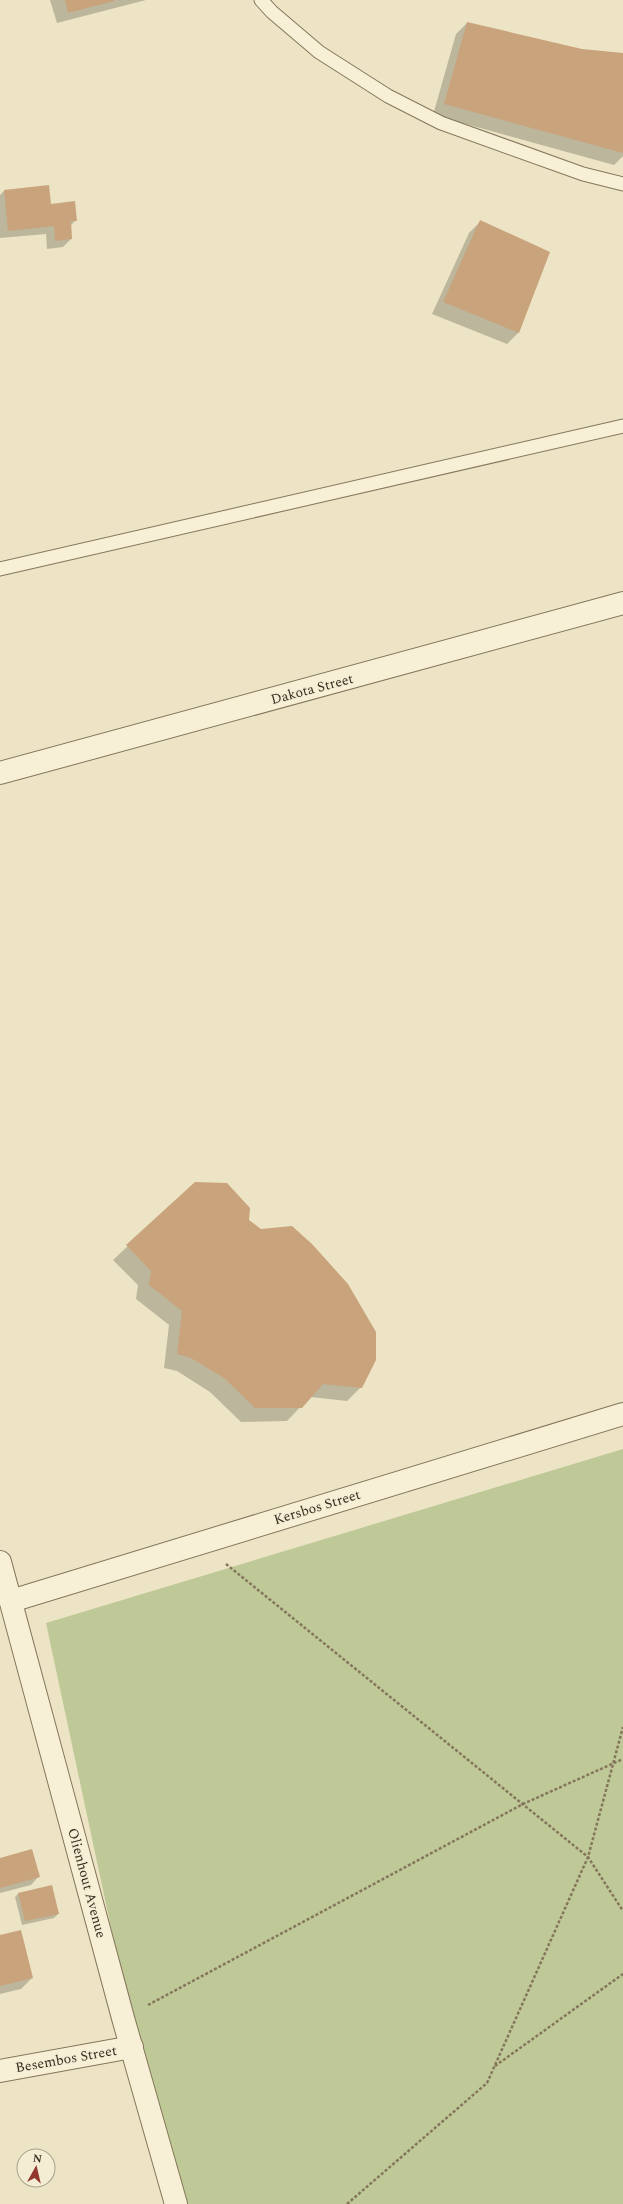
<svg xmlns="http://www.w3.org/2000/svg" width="623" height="2204" font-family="Spectral,serif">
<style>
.green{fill:#bfc998}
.shadow{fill:#0003}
.building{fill:#c8a37c}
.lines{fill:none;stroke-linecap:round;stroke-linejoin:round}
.service-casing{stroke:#85765b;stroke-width:15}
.minor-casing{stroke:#85765b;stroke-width:24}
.tertiary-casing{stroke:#85765b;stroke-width:24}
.path{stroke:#85765b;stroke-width:2.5;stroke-dasharray:3 2;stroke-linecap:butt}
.service{stroke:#f7f0d7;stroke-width:13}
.minor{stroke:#f7f0d7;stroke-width:22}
.tertiary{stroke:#f7f0d7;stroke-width:22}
.labels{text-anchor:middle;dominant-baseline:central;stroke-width:3;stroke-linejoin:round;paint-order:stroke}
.street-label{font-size:14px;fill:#362c1f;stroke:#f4edd3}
</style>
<rect width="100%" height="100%" fill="#ece4c4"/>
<!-- green -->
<path class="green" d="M623 1449V2204H170L46 1623Z"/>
<!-- shadow -->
<g class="shadow">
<path d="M50 0H146L57 23Z"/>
<path d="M467 23 582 50 623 54V156L614 165 433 115 456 34Z"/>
<path d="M4 191 50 205 76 220 70 226 71 239 63 247 47 249 46 234 0 238V195Z"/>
<path d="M481 221 549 253 518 333 507 344 432 314 469 233Z"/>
<path d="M195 1183 248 1220 361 1387 347 1401 310 1397 287 1421 241 1422 210 1392 177 1371 164 1368 169 1325 136 1299 138 1285 113 1260Z"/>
<path d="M0 1859 39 1876 31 1885 0 1893Z"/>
<path d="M19 1893 58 1914 54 1918 22 1925 15 1897Z"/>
<path d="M0 1936 32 1978 21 1989 0 1994Z"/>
</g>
<!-- building -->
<g class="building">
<path d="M65 0H114V1L68 13Z"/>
<path d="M467 22 582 49 623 53V153L444 104Z"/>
<path d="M49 185 51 204 75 201 77 221H71L72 239 55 241 54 226 8 231 4 190Z"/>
<path d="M480 220 550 252 519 333 443 302Z"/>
<path d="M195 1182 227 1183 250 1208 249 1220 261 1229 292 1226 312 1244 348 1284 376 1332V1360L362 1388 323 1384 302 1408H255L224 1378 191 1358 177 1354 182 1311 149 1285 151 1271 126 1245Z"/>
<path d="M32 1849 40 1877 0 1888V1858Z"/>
<path d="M52 1885 59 1914 25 1921 18 1893Z"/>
<path d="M21 1930 33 1978 0 1986V1935Z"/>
</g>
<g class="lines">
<defs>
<g id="service">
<path d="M261 0 272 12 319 52 388 96 441 123 583 174 623 184"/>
<path d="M0 569 623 426"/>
</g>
<g id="minor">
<path d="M0 1562 123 2018 176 2204"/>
<path d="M11 1601 623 1414"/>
<path d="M0 2071 132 2047"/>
</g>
<path id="tertiary" d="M0 773 623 603"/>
</defs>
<!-- service casing -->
<use href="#service" class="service-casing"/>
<!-- minor casing -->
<use href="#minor" class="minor-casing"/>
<!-- tertiary casing -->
<use href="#tertiary" class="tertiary-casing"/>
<!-- path -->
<g class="path">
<path d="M226 1564 588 1857 623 1911"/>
<path d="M148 2005 523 1804 623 1759"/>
<path d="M495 2066 623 1974"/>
<path d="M347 2204 487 2083 588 1857 623 1727"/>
</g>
<!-- service -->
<use href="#service" class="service"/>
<!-- minor -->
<use href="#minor" class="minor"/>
<!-- tertiary -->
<use href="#tertiary" class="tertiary"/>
</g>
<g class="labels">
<!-- street labels -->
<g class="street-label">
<text transform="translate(312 689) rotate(-15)">Dakota Street</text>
<text transform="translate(317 1507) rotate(-17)">Kersbos Street</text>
<text transform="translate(87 1883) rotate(75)">Olienhout Avenue</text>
<text transform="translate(66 2059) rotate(-10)">Besembos Street</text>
</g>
</g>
<!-- north arrow -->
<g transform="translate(36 2168) rotate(8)"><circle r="19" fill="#f4edd3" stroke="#a8a08b"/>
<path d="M0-3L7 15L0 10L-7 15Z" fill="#91372e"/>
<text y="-6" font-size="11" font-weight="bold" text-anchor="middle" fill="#362c1f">N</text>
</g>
</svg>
